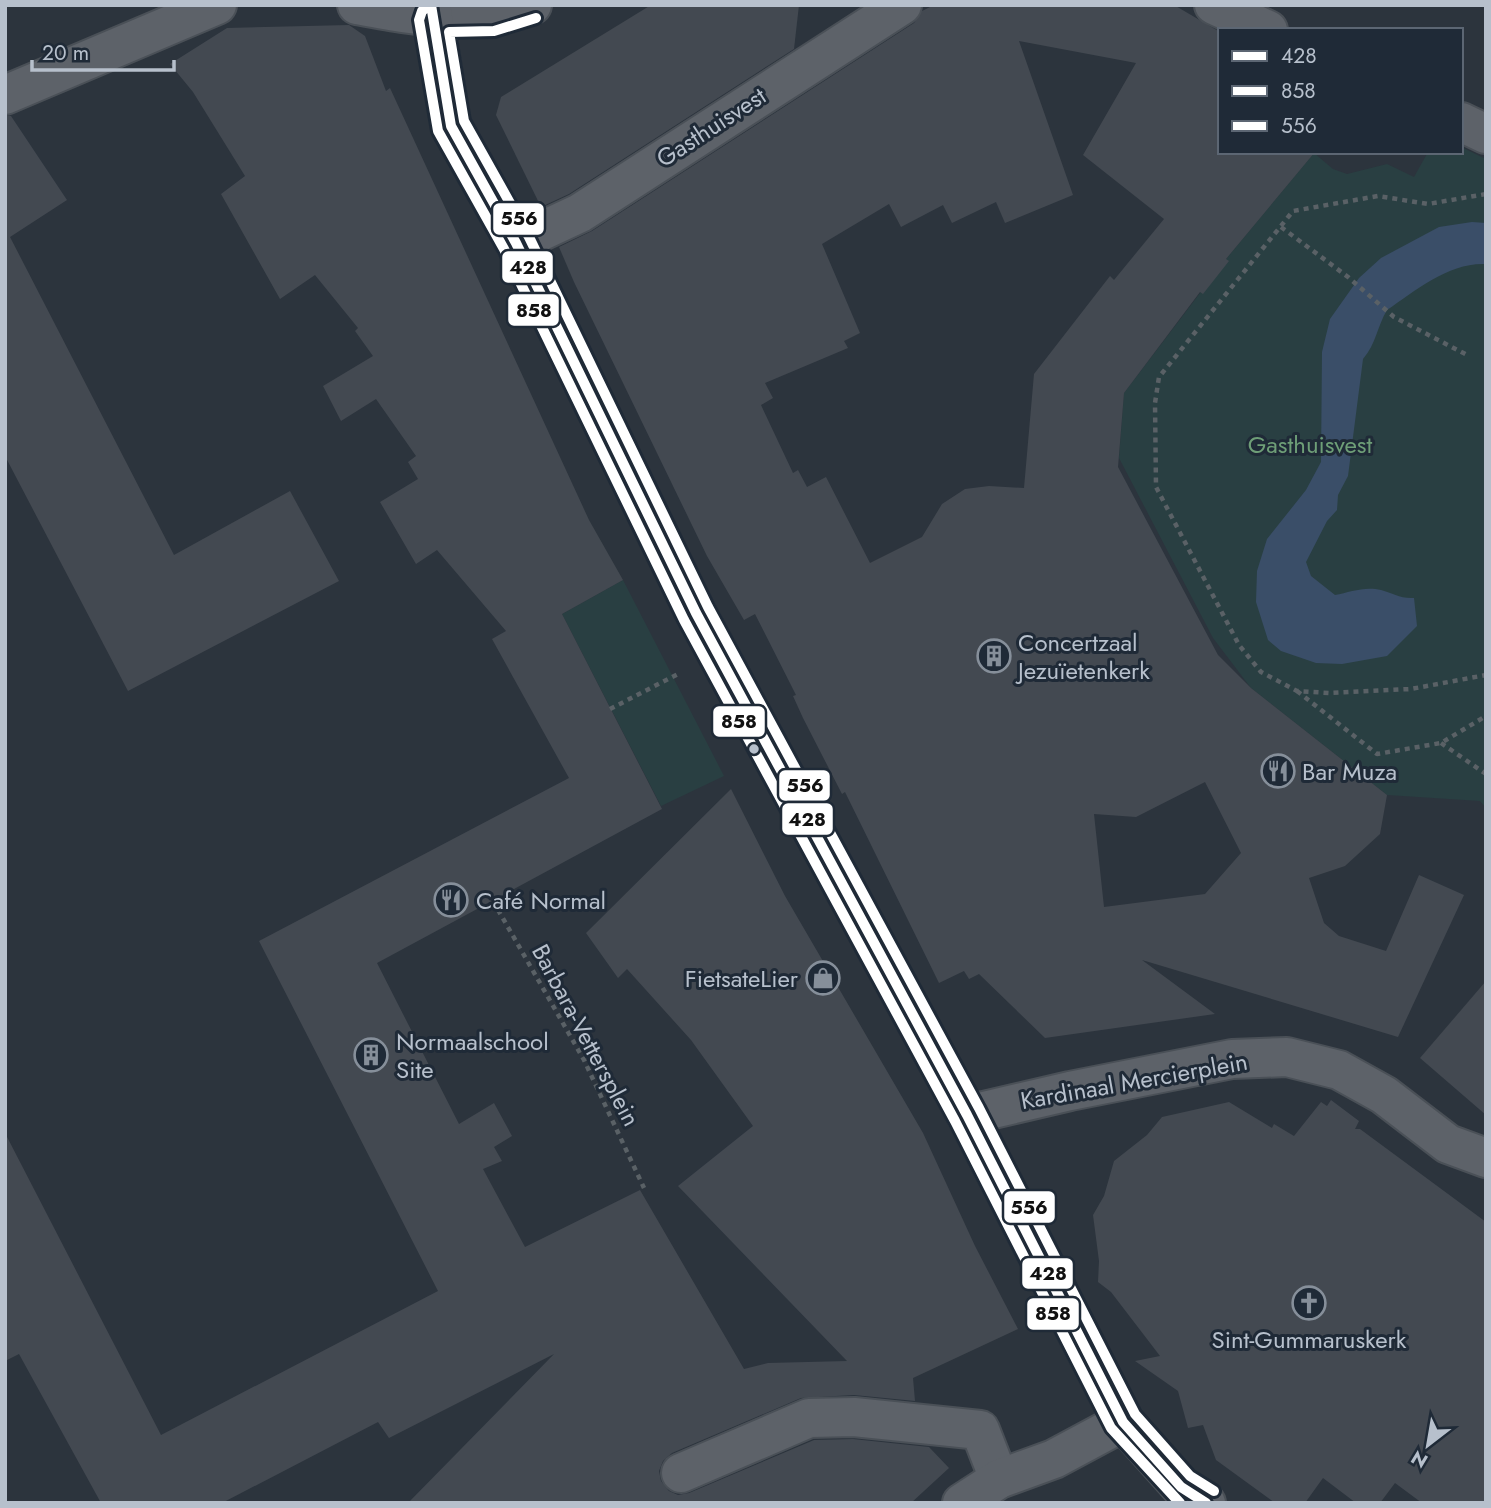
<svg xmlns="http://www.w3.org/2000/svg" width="1491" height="1508" font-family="Jost,sans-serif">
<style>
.green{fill:#293f42}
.water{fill:#3a4e68}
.building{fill:#434951;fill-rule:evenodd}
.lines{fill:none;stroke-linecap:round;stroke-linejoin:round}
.minor-casing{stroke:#4a5057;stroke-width:42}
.path{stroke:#5a6166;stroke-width:4.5;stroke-dasharray:5 5;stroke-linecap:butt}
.minor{stroke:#5d6269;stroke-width:38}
.bus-1-casing{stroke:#1f2a37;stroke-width:16}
.bus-2-casing{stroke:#1f2a37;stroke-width:16}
.bus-3-casing{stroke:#1f2a37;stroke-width:16}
.bus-1{stroke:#fff;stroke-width:10}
.bus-2{stroke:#fff;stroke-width:10}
.bus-3{stroke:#fff;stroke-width:10}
.bus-dot{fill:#b7c0cc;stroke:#1f2a37;stroke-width:2.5}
.labels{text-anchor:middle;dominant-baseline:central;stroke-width:6;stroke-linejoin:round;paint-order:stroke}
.street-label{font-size:24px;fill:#b7c0cc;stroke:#1f2a37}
.park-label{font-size:24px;fill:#6e9e77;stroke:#1f2a37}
.poi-label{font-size:24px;fill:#b7c0cc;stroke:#1f2a37;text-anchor:start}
.line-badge{stroke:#1f2a37;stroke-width:2.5}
.pale-badge-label{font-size:19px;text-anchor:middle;font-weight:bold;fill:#111}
</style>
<rect width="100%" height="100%" fill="#2c343d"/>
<!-- green -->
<g class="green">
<path d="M1461 147 1486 159V808L1480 801 1387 795 1251 688 1213 638 1119 458 1124 393 1226 259 1314 153 1333 169 1347 174 1387 164 1414 177 1428 152H1461Z"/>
<path d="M623 580 724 776 661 806 562 614Z"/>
</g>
<!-- water -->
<path class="water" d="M1472 222 1486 223V264C1450 262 1416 290 1387 310 1377 327 1376 344 1363 359L1348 476 1338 495 1337 510 1327 521 1306 562 1311 576 1335 595C1350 592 1365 586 1381 590 1393 593 1400 599 1414 598L1417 626 1387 656 1342 664 1316 663 1281 651 1268 640 1256 602 1257 571 1267 539 1306 490 1321 462 1322 352 1330 319 1359 278 1381 258 1439 227Z"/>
<!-- building -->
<g class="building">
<path d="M651 5H799L794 49 569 194 541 207 496 115 501 97Z"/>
<path d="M934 5H1174L1220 32V152H1315L1226 259 1229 261 1203 294 1200 292 1124 393 1118 467 1218 655 1251 688 1387 795 1380 834 1345 866 1309 878 1324 923 1339 936 1386 951 1419 875 1464 895 1398 1037 1142 960 1215 1014 1045 1038 979 974 969 979 964 971 939 983 845 792 842 794 803 718 793 696 796 695 755 614 744 620 707 556 574 282 559 247 592 231 914 23 922 11ZM1019 41 1136 63 1083 155 1164 219 1114 280 1110 276 1034 374 1024 488 989 486 965 489 942 504 922 537 870 563 826 477 807 487 798 470 793 473 761 405 773 398 765 383 848 348 844 341 860 333 822 244 889 204 901 227 943 205 952 223 996 202 1005 223 1073 195ZM1205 782 1241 853 1205 894 1104 907 1094 814 1136 817Z"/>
<path d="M349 25 365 36 386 91 390 88 589 520 623 580 562 614 662 809 377 963 459 1124 494 1103 512 1136 494 1147 502 1161 483 1169 525 1247 640 1190 744 1369 768 1363 847 1361 678 1186 753 1126 691 1040 627 969 618 978 586 933 731 789 785 896 923 1133 975 1246 1018 1329 913 1378 915 1401 854 1395 801 1398 672 1453 663 1461 659 1471 661 1481 669 1491 678 1495 689 1493 814 1440 853 1439 929 1447 949 1468 911 1503H408L554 1354 389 1438 378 1422 222 1503H101L19 1354 5 1361V1133L161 1435 438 1291 259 941 569 778 492 639 506 631 437 550 416 564 380 502 418 479 408 462 416 456 376 399 341 421 323 386 373 356 355 331 358 328 315 275 280 299 221 194 245 176 193 92 170 64 227 28Z"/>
<path d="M5 116H11L67 200 10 237 174 555 290 491 339 581 128 691 5 456Z"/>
<path d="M1486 981V1115L1420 1058Z"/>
<path d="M1331 1100 1359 1121 1355 1129H1360L1486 1222V1503H1422L1395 1483 1380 1503H1356L1323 1478 1305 1503H1275L1216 1460 1203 1425 1188 1428 1178 1391 1135 1361 1160 1356 1111 1292 1098 1282 1099 1261 1093 1215 1104 1196 1114 1161 1147 1135 1162 1117 1229 1102 1272 1128 1274 1124 1294 1136 1321 1102 1327 1106Z"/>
</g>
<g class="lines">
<defs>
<g id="minor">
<path d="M357 5C427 18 462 25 532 5"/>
<path d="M431 5 451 126 516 243 696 613 967 1115 1123 1422 1181 1487 1206 1503"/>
<path d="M1214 5 1268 30"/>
<path d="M5 95 217 5"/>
<path d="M1461 122 1486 134"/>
<path d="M516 243 580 213 902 5"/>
<path d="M967 1115 1070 1091 1232 1059 1287 1057 1339 1070 1384 1095 1448 1144 1486 1158"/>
<path d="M681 1473 809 1418 854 1417 980 1430 999 1479"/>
<path d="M962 1503 999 1479 1054 1459 1123 1422"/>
</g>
</defs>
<!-- minor casing -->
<use href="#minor" class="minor-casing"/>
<!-- path -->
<g class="path">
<path d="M1486 194 1428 204 1378 196 1293 211 1159 377 1155 403 1156 487 1239 645 1261 672 1297 691 1329 693 1411 689 1486 675"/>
<path d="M1281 227 1348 277 1394 317 1469 356"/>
<path d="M1297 691 1377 754 1441 743 1486 716"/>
<path d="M610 709 678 674"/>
<path d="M1441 743 1486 774"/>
<path d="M493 901 584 1060 644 1188"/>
</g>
<!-- minor -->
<use href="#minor" class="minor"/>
<defs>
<path id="bus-1" d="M431 5 451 126 516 243 696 613 967 1115 1123 1422 1181 1487 1206 1503"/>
<path id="bus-2" d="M430 5 422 11 419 20 438 131 504 249 684 620 955 1121 1111 1428 1180 1503"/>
<path id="bus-3" d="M536 18 494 31 449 32 464 121 529 237 708 607 979 1108 1135 1414 1190 1476 1214 1491"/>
</defs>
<!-- bus-1 casing -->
<use href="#bus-1" class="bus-1-casing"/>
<!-- bus-2 casing -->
<use href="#bus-2" class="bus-2-casing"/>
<!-- bus-3 casing -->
<use href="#bus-3" class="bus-3-casing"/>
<!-- bus-1 -->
<use href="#bus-1" class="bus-1"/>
<!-- bus-2 -->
<use href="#bus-2" class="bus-2"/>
<!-- bus-3 -->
<use href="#bus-3" class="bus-3"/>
</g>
<!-- icons -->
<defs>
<symbol id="building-ring" viewBox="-11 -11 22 22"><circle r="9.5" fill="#1f2a37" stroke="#868f9a" stroke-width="1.5"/><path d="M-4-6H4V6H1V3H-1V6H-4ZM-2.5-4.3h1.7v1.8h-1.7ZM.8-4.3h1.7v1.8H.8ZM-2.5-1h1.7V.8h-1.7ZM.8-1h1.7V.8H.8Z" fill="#868f9a"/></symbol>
<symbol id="restaurant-ring" viewBox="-11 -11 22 22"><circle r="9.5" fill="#1f2a37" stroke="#868f9a" stroke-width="1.5"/><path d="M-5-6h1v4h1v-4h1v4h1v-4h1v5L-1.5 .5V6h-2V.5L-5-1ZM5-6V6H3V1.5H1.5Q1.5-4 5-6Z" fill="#868f9a"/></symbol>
<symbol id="shop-ring" viewBox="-11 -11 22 22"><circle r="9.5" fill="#1f2a37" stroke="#868f9a" stroke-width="1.5"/><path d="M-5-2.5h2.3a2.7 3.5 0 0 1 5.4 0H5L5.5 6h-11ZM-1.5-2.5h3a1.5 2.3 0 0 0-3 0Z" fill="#868f9a"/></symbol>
<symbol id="church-ring" viewBox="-11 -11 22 22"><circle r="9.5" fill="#1f2a37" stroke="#868f9a" stroke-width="1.5"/><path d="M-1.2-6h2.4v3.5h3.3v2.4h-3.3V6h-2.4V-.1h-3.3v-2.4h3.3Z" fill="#868f9a"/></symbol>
</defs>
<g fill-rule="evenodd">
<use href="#building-ring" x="975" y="637" width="38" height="38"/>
<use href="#restaurant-ring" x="1259" y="752" width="38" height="38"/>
<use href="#restaurant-ring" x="432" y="881" width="38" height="38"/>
<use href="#shop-ring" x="804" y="959" width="38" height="38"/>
<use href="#building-ring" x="352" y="1036" width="38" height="38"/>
<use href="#church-ring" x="1290" y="1284" width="38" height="38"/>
</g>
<!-- markers -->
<circle class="bus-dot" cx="754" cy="749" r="6"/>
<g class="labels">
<!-- street labels -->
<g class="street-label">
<text transform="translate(711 127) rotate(-33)">Gasthuisvest</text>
<text transform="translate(586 1035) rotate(62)">Barbara-Vettersplein</text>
<text transform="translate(1134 1081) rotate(-10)">Kardinaal Mercierplein</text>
</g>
<!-- park labels -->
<g class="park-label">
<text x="1310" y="444">Gasthuisvest</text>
</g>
<!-- poi labels -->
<g class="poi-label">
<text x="1018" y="642">Concertzaal<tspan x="1018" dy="28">Jezuïetenkerk</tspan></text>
<text x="1302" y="771">Bar Muza</text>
<text x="476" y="900">Café Normal</text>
<text x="798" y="978" text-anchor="end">FietsateLier</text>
<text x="396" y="1041">Normaalschool<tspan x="396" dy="28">Site</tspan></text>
<text x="1309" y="1339" text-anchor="middle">Sint-Gummaruskerk</text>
</g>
</g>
<g class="line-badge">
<rect x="492" y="202" width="53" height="34" rx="7" fill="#fff"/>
<rect x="501" y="250" width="53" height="34" rx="7" fill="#fff"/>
<rect x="507" y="293" width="53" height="34" rx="7" fill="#fff"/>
<rect x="712" y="705" width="54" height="33" rx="7" fill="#fff"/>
<rect x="778" y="769" width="53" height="33" rx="7" fill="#fff"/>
<rect x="781" y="802" width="53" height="34" rx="7" fill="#fff"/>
<rect x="1003" y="1190" width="53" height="34" rx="7" fill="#fff"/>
<rect x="1021" y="1257" width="53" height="33" rx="7" fill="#fff"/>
<rect x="1026" y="1297" width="54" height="34" rx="7" fill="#fff"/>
</g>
<g class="pale-badge-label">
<text x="519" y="225">556</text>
<text x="528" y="274">428</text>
<text x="534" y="317">858</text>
<text x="739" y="728">858</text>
<text x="805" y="792">556</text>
<text x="807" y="826">428</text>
<text x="1029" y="1214">556</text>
<text x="1048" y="1280">428</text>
<text x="1053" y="1320">858</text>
</g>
<!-- border -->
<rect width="1491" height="1508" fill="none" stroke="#b7c0cc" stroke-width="14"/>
<!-- legend -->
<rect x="1218" y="28" width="245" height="126" fill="#1f2a37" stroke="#5c6673" stroke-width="2"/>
<rect x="1232" y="51" width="35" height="10" fill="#ffffff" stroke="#5c6673" stroke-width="2"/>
<text x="1281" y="63" font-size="21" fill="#b7c0cc">428</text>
<rect x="1232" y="86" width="35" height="10" fill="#ffffff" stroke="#5c6673" stroke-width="2"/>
<text x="1281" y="98" font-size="21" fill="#b7c0cc">858</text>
<rect x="1232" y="121" width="35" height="10" fill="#ffffff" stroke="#5c6673" stroke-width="2"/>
<text x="1281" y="133" font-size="21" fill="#b7c0cc">556</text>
<!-- north arrow -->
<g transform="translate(1428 1445) rotate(211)" stroke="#1f2a37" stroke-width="5" paint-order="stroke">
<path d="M0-5L12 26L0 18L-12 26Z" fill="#b7c0cc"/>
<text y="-10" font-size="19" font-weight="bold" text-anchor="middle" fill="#b7c0cc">N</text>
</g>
<!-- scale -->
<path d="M32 60v10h142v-10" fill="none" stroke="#b7c0cc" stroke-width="3.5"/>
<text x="42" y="60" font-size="21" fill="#b7c0cc" stroke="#1f2a37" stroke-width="5" paint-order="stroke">20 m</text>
</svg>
